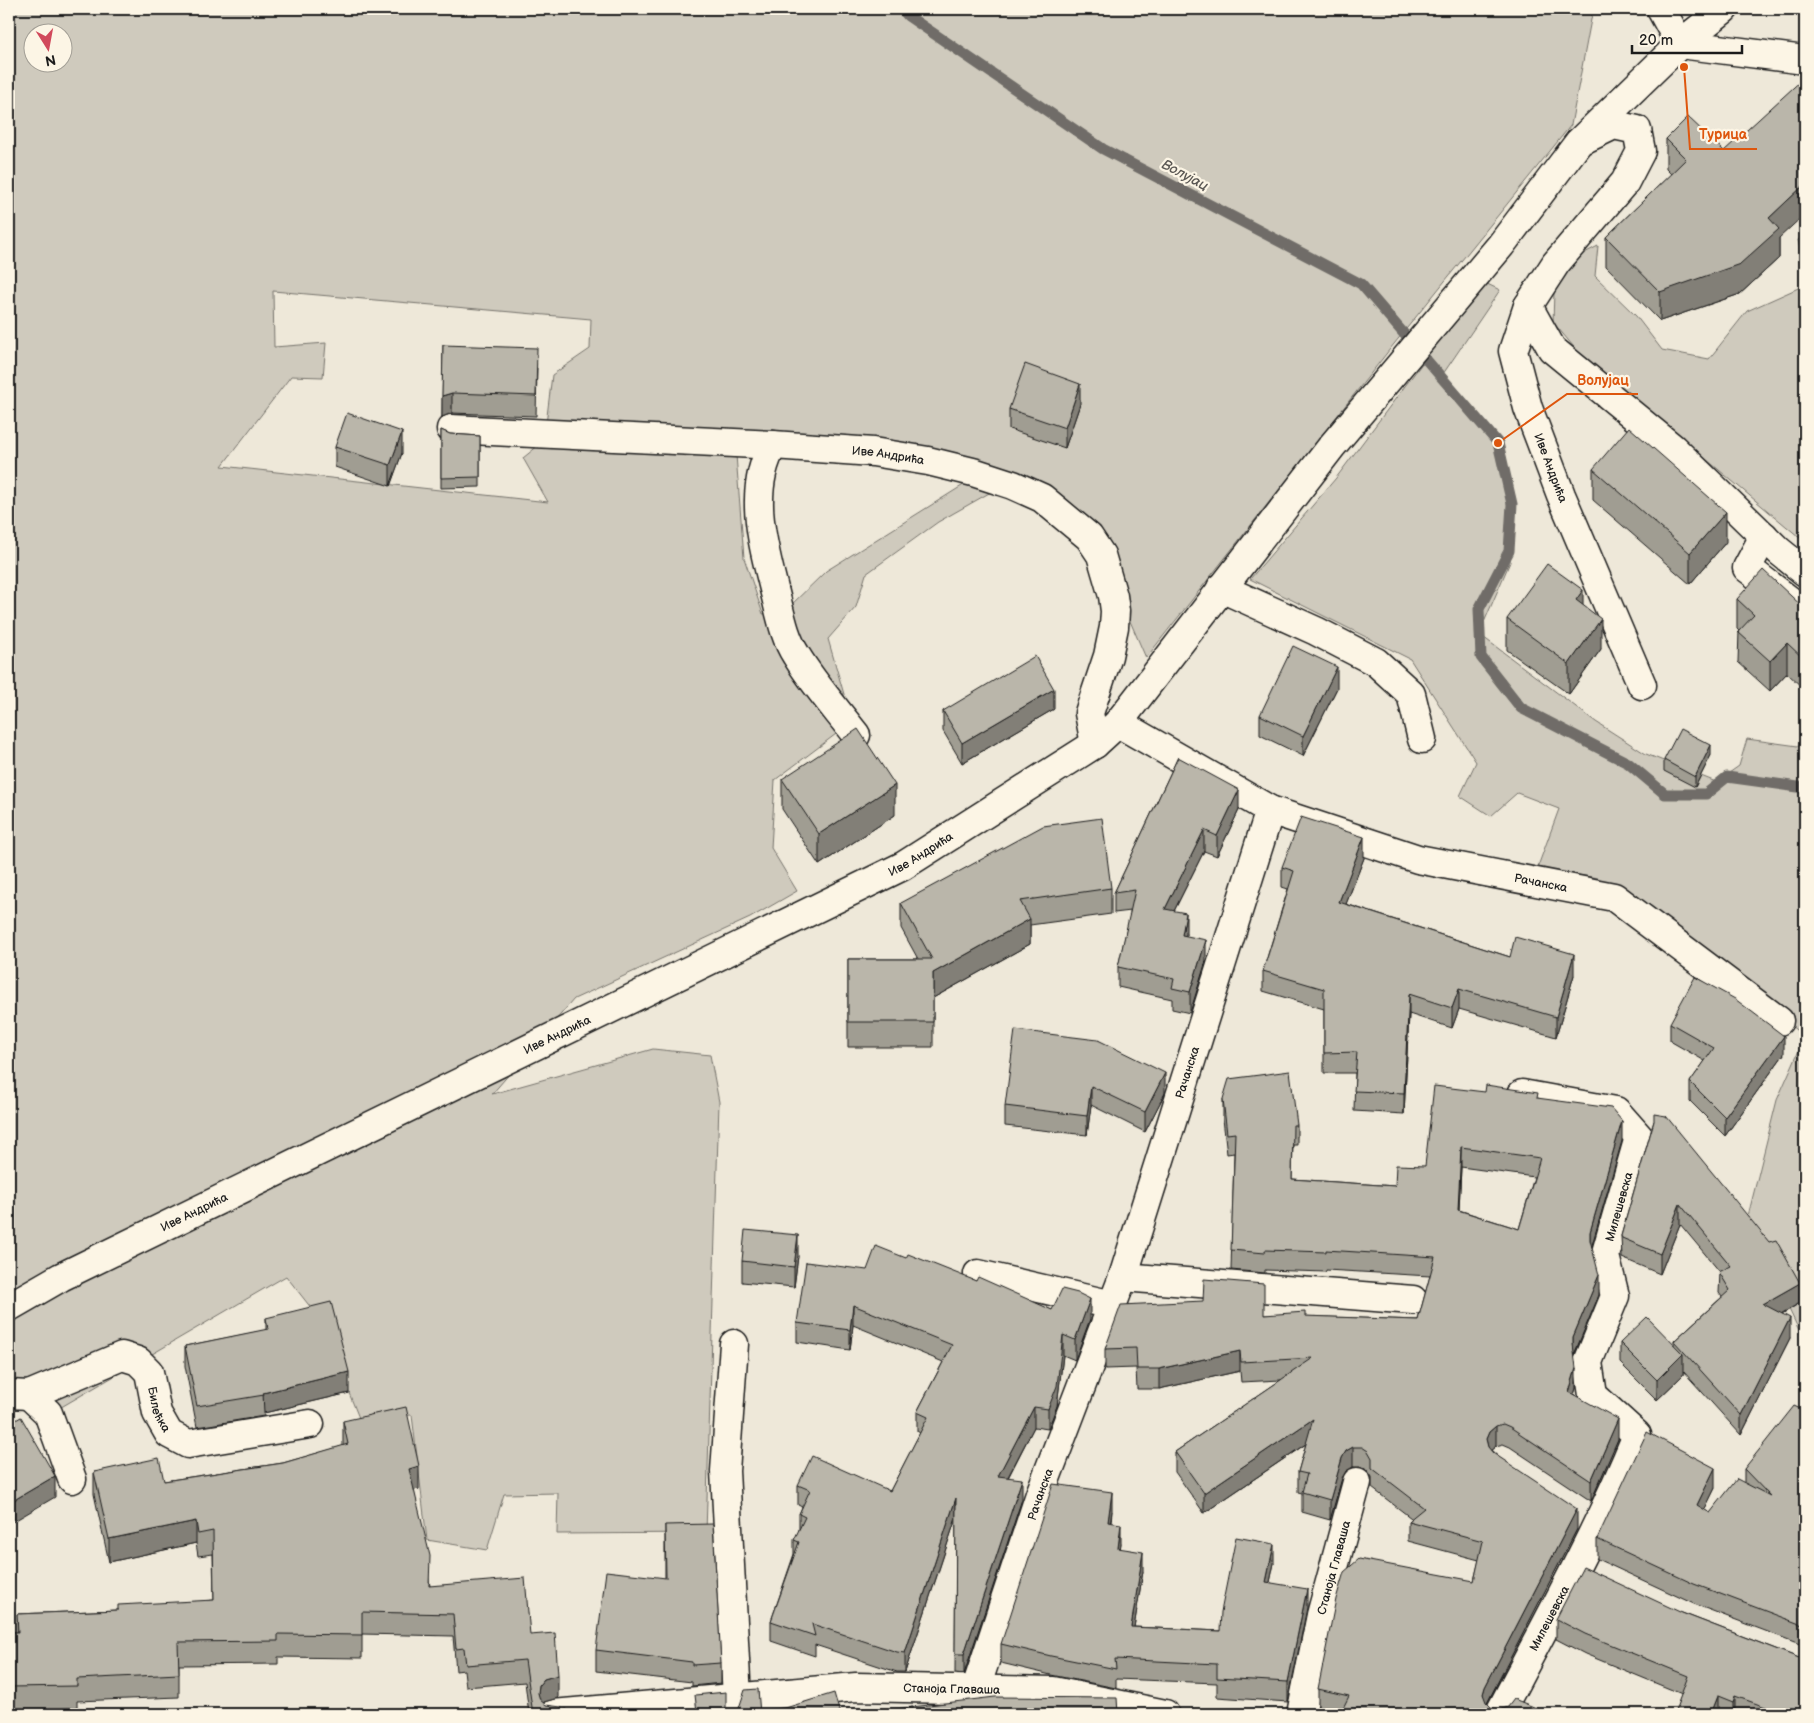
<svg xmlns="http://www.w3.org/2000/svg" width="1814" height="1723" font-family="'Balsamiq Sans',sans-serif">
<style>
.green{fill:#cfcabd;stroke:#76736c;fill-rule:evenodd}
.lines{fill:none;stroke-linecap:round;stroke-linejoin:round}
.stream{stroke:#6f6c67;stroke-width:11}
.minor-casing{stroke:#1c1c1c;stroke-width:31}
.minor{stroke:#fcf5e5;stroke-width:28}
.wall{fill:#a09d92;stroke:#1c1c1c;fill-rule:evenodd}
.shaded-wall{fill:#827f77;stroke:#1c1c1c}
.building{fill:#bab6aa;stroke:#1c1c1c;fill-rule:evenodd}
.labels{text-anchor:middle;dominant-baseline:central;stroke-width:4.5;stroke-linejoin:round;paint-order:stroke}
.street-label{font-size:12px;fill:#1c1c1c;stroke:#fcf5e5}
.water-label{font-size:14px;font-style:italic;fill:#5b5854;stroke:#fcf5e5}
.leader{fill:none;stroke:#de560d;stroke-width:2}
.callout-dot{fill:#de560d;stroke:#fcf5e5;stroke-width:2}
.callout-label{font-size:14px;text-anchor:middle;font-weight:bold;fill:#de560d;stroke:#fcf5e5;stroke-width:4.5;stroke-linejoin:round;paint-order:stroke}
</style>
<rect width="100%" height="100%" fill="#eee8d9"/>
<filter id="ink" filterUnits="userSpaceOnUse"><feTurbulence type="fractalNoise" baseFrequency=".02" numOctaves="2"/><feDisplacementMap in="SourceGraphic" scale="10" xChannelSelector="R" yChannelSelector="G"/><feConvolveMatrix kernelMatrix="1 2 1 2 8 2 1 2 1" color-interpolation-filters="sRGB"/></filter>
<g filter="url(#ink)">
<!-- green -->
<g class="green">
<path d="M9 9H1593L1571 125 1390 349 1146 658 1088 524 1021 475 938 522 866 574 856 607 828 639 852 722 775 780 771 848 797 891 750 918 574 999 492 1094 653 1049 710 1055 719 1102 706 1533 557 1534 558 1493 504 1494 487 1550 427 1540 412 1415 359 1418 319 1318 286 1276 51 1413 9 1398ZM32 32H62V62H32ZM273 291 591 319 590 349 552 375 544 441 523 458 548 502 222 466 291 376 323 377 326 343 274 347ZM757 430 913 444 965 484 826 571 788 608 763 614 744 558 736 455 718 431Z"/>
<path d="M1805 234V277L1798 240Z"/>
<path d="M1598 246 1595 276 1636 316 1662 350 1709 359 1747 311 1805 285V542L1578 352 1553 322 1554 292 1573 259Z"/>
<path d="M1483 282 1500 290 1443 374 1505 453 1515 510 1510 562 1479 634 1596 722 1646 754 1716 782 1739 766 1747 739 1805 747V1343L1747 1220 1777 1100 1805 1037 1669 929 1598 878 1537 869 1559 809 1517 793 1491 816 1460 796 1476 762 1410 659 1250 579 1336 478Z"/>
</g>
<g class="lines">
<!-- stream -->
<path class="stream" d="M902 9 908 16 1103 149 1361 284 1498 443 1512 504 1509 551 1479 609 1481 657 1521 708 1628 763 1665 794H1706L1727 777 1805 788"/>
<defs>
<g id="minor">
<path d="M1661 9 1680 44"/>
<path d="M1680 44 1805 60"/>
<path id="s1" d="M1587 138 1614 125 1637 130 1641 151 1625 182 1556 263 1528 306 1513 351 1528 408 1561 495 1642 685"/>
<path d="M1528 306 1552 349 1673 448 1779 551 1805 572"/>
<path id="s2" d="M451 429 773 445 873 452 928 461 973 472 1013 485 1042 498 1089 537 1101 555 1113 596 1115 611 1114 627 1108 656 1089 713 1095 744"/>
<path d="M773 445C746 492 764 548 776 597 781 617 785 638 796 655 813 683 836 709 856 735"/>
<path d="M1764 536 1747 568 1805 612"/>
<path d="M1221 588 1316 631 1376 662 1411 694 1422 739"/>
<path id="s3" d="M1118 723 1270 810 1418 859 1614 897 1779 1021"/>
<path d="M978 1274 1113 1305"/>
<path d="M1123 1277 1413 1300"/>
<path id="s4" d="M9 1307 61 1277 903 866 1095 744 1118 723 1332 446 1501 245 1579 142 1680 44 1724 9"/>
<path d="M734 1344 725 1471 737 1698"/>
<path id="s5" d="M9 1394 29 1395 122 1356 138 1361 149 1372 157 1413 169 1434 188 1444 310 1424"/>
<path d="M29 1395 48 1413 72 1479"/>
<path id="s6" d="M976 1688 1040 1494 1123 1277 1270 810"/>
<path id="s7" d="M553 1714 856 1687 1053 1691 1165 1714"/>
<path id="s8" d="M1301 1714 1321 1615 1357 1482"/>
<path id="s9" d="M1499 1714C1547 1622 1598 1531 1637 1435L1593 1395 1588 1362 1615 1296 1605 1256 1639 1137 1616 1111 1522 1094"/>
</g>
</defs>
<!-- minor casing -->
<use href="#minor" class="minor-casing"/>
<!-- minor -->
<use href="#minor" class="minor"/>
</g>
<!-- wall -->
<g class="wall">
<path d="M1796 9H1805V15Z"/>
<path d="M1666 139 1779 238V258L1740 294 1660 321 1606 266V237L1671 174 1666 169Z"/>
<path d="M443 345 537 368 536 416 452 413 442 417Z"/>
<path d="M1080 404 1065 448 1009 429V409Z"/>
<path d="M441 430 450 434 480 436V487L441 488Z"/>
<path d="M335 447 402 453 390 486 335 467Z"/>
<path d="M1593 469 1726 542 1690 584 1593 500Z"/>
<path d="M1737 599 1805 609V690L1787 673 1770 691 1738 662 1739 631 1737 629Z"/>
<path d="M1583 606 1601 649 1569 694 1507 650V619Z"/>
<path d="M1337 688 1303 756 1260 735V715Z"/>
<path d="M1054 709 962 763 943 731V711Z"/>
<path d="M1711 755 1695 787 1664 771V760Z"/>
<path d="M1178 757 1239 810 1217 856 1204 851 1174 911 1186 934V936L1206 961 1190 1013 1172 1009V999L1118 987V967L1131 911 1114 913V893Z"/>
<path d="M782 779 895 815 819 865 782 809Z"/>
<path d="M1364 858 1346 904 1510 957 1574 975 1556 1037 1459 1009 1452 1028 1409 1014 1404 1114 1354 1111 1355 1073H1324V1009L1263 991V971L1288 889 1282 887V867Z"/>
<path d="M1111 888V914L1030 925V944L933 998V1047H848V959H918L901 928V903Z"/>
<path d="M1670 1023 1784 1054 1725 1136 1690 1101V1082L1705 1061 1670 1041Z"/>
<path d="M1098 1040 1165 1093 1145 1132 1091 1105 1087 1135 1005 1126V1106Z"/>
<path d="M1538 1098 1622 1141 1591 1246 1599 1295 1574 1355 1576 1388 1574 1395 1618 1439 1591 1501 1510 1447 1503 1444 1496 1446 1491 1450 1577 1529 1487 1703 1492 1708 1500 1710 1551 1714H1340L1318 1709V1689L1474 1581 1479 1560 1408 1541V1521L1411 1518 1372 1488V1477L1368 1471 1362 1467H1353L1346 1471 1342 1478 1330 1520 1302 1512V1493L1298 1492V1472L1306 1444 1204 1513 1175 1472V1452L1281 1380 1241 1382 1240 1371 1159 1389H1137L1136 1368 1105 1369V1349L1264 1315 1418 1320 1430 1276 1326 1270V1272L1265 1270V1273L1231 1270 1234 1153 1227 1154 1223 1119V1099L1297 1125V1145H1293L1292 1179 1395 1186 1425 1166ZM1461 1167 1534 1177 1519 1229 1459 1210Z"/>
<path d="M1654 1121 1800 1303 1782 1314 1790 1338 1741 1435 1683 1371V1375L1657 1400 1620 1363V1343L1674 1345V1341L1722 1297 1719 1293 1720 1272 1680 1224 1660 1274 1622 1258 1621 1236Z"/>
<path d="M798 1256 794 1287 742 1282V1261Z"/>
<path d="M906 1258 976 1281 1052 1310 1090 1319 1075 1360 1063 1355 1057 1406 1048 1429 1034 1427 1008 1478 1022 1499 964 1674 955 1673 956 1518 905 1672H897L815 1645V1656L771 1641V1621L794 1554V1540L799 1531V1514L802 1507 798 1505V1485L890 1491 920 1433 917 1431V1412L943 1362 853 1325 850 1350 797 1342V1323L867 1270Z"/>
<path d="M266 1318 349 1393 264 1413V1416L197 1427 185 1366V1346L266 1330Z"/>
<path d="M1805 1411V1646L1694 1604 1597 1559V1539L1715 1488 1704 1510 1710 1513 1744 1482V1469Z"/>
<path d="M343 1421 419 1489 414 1490 430 1586 530 1635 558 1698 544 1702 543 1703 546 1705 561 1710 568 1714H529L525 1682 466 1687 464 1670 456 1671 453 1636 362 1634V1658L278 1657V1664L179 1665V1697L77 1701V1708L9 1710V1632H17V1614L118 1610 214 1600 213 1554 198 1556 196 1543 109 1562 94 1494V1472L164 1481 283 1463 343 1446Z"/>
<path d="M1112 1511 1111 1523 1121 1543 1120 1549 1143 1571 1134 1627 1220 1631 1274 1563 1270 1582 1307 1608 1288 1702 1217 1697V1683L1116 1679V1688L1051 1675 1001 1663V1644Z"/>
<path d="M665 1525 721 1663V1683L692 1686V1682L596 1671V1650L665 1578Z"/>
<path d="M1682 1613 1799 1658 1805 1714H1674L1682 1694 1585 1654 1556 1639V1619Z"/>
</g>
<!-- shaded-wall -->
<g class="shaded-wall">
<path d="M1805 184V214L1779 238V258L1740 294 1660 321V292L1769 218Z"/>
<path d="M1080 384V404L1065 448V428Z"/>
<path d="M452 393V413L442 417V396Z"/>
<path d="M402 432V453L390 486V465Z"/>
<path d="M1726 512V542L1690 584V553Z"/>
<path d="M1583 590V620L1576 600Z"/>
<path d="M1601 619V649L1569 694V664Z"/>
<path d="M1787 643V673L1770 691V661Z"/>
<path d="M1337 667V688L1303 756V736Z"/>
<path d="M1054 689V709L962 763V743Z"/>
<path d="M1711 745V755L1695 787V777Z"/>
<path d="M895 785V815L819 865V834Z"/>
<path d="M1239 790V810L1217 856V836Z"/>
<path d="M1204 830V851L1165 929V909Z"/>
<path d="M1364 837V858L1339 922V902Z"/>
<path d="M1186 913V934L1182 955V935Z"/>
<path d="M1030 919V944L933 998V973Z"/>
<path d="M1206 940V961L1190 1013V992Z"/>
<path d="M1574 954V975L1556 1037V1017Z"/>
<path d="M1459 989V1009L1452 1028V1008Z"/>
<path d="M1409 994V1014L1404 1114V1093Z"/>
<path d="M1784 1036V1054L1725 1136V1117Z"/>
<path d="M1165 1073V1093L1145 1132V1112Z"/>
<path d="M1091 1086V1105L1087 1135V1116Z"/>
<path d="M1622 1121V1141L1590 1252V1232Z"/>
<path d="M1461 1147V1167L1458 1230V1210Z"/>
<path d="M1680 1204V1224L1660 1274V1254Z"/>
<path d="M798 1235V1256L794 1287V1267Z"/>
<path d="M1599 1275V1295L1573 1357V1337Z"/>
<path d="M1800 1283V1303L1763 1324V1304Z"/>
<path d="M1090 1299V1319L1075 1360V1340Z"/>
<path d="M853 1305V1325L850 1350V1330Z"/>
<path d="M1790 1318V1338L1741 1435V1415Z"/>
<path d="M1063 1335V1355L1057 1406 1048 1429V1409Z"/>
<path d="M1240 1351V1371L1159 1389V1369Z"/>
<path d="M1683 1354V1375L1657 1400V1380Z"/>
<path d="M1576 1368V1388L1569 1412V1392Z"/>
<path d="M349 1372V1393L264 1413 263 1393Z"/>
<path d="M1034 1407V1427L998 1496V1476Z"/>
<path d="M1313 1419V1439L1204 1513V1493Z"/>
<path d="M1618 1419V1439L1591 1501V1481Z"/>
<path d="M1496 1426V1446L1489 1452 1486 1439 1489 1432Z"/>
<path d="M1353 1447V1467L1346 1471 1342 1478 1330 1520V1500L1342 1458 1346 1451Z"/>
<path d="M419 1466V1489L409 1491V1469Z"/>
<path d="M1715 1468V1488L1697 1525V1505Z"/>
<path d="M55 1476V1497L9 1524V1503Z"/>
<path d="M1022 1479V1499L964 1674V1654Z"/>
<path d="M1112 1492V1511L1108 1541V1522Z"/>
<path d="M956 1498V1518L905 1672V1653Z"/>
<path d="M1805 1504V1524L1802 1510Z"/>
<path d="M1577 1509V1529L1485 1707 1483 1694 1485 1687Z"/>
<path d="M196 1521V1543L109 1562V1539Z"/>
<path d="M1121 1524V1543L1118 1568V1548Z"/>
<path d="M1274 1544V1563L1266 1601V1582Z"/>
<path d="M1143 1552V1571L1131 1646V1627Z"/>
<path d="M1307 1589V1608L1288 1702V1682Z"/>
<path d="M558 1675V1698L544 1702 539 1708 538 1693 539 1685 544 1679Z"/>
<path d="M1718 1696V1714H1711Z"/>
<path d="M1735 1696V1714H1733V1702Z"/>
</g>
<!-- building -->
<g class="building">
<path d="M1805 77V184L1769 218 1779 229 1740 264 1660 292 1606 237 1686 159 1666 139 1688 117 1724 151Z"/>
<path d="M443 345 537 348 536 396 452 393 442 396Z"/>
<path d="M1025 364 1080 384 1065 428 1009 409Z"/>
<path d="M347 413 402 432 390 465 335 447Z"/>
<path d="M1629 427 1726 512 1690 553 1593 469Z"/>
<path d="M441 430 450 434 480 436V477L441 478Z"/>
<path d="M1547 564 1583 590 1576 600 1601 619 1569 664 1507 619Z"/>
<path d="M1763 570 1805 609V660L1787 643 1770 661 1738 632 1754 615 1737 599Z"/>
<path d="M1293 646 1337 667 1303 736 1260 715Z"/>
<path d="M1035 656 1054 689 962 743 943 711Z"/>
<path d="M858 729 895 785 819 834 782 779Z"/>
<path d="M1680 729 1711 745 1695 777 1664 760Z"/>
<path d="M1178 757 1239 790 1217 836 1204 830 1165 909 1186 913 1182 935 1206 940 1190 992 1172 988 1174 979 1118 967 1135 890 1114 893Z"/>
<path d="M1301 817 1364 837 1339 902 1510 957 1515 937 1574 954 1556 1017 1459 989 1452 1008 1409 994 1404 1093 1354 1091 1357 1052 1324 1053V989L1263 971 1294 871 1282 867Z"/>
<path d="M1102 818 1111 888 1020 901 1030 919 933 973V1022H848V959H932L901 903 1043 826Z"/>
<path d="M1695 977 1735 999 1784 1036 1725 1117 1690 1082 1714 1048 1670 1023Z"/>
<path d="M1015 1030 1098 1040 1165 1073 1145 1112 1091 1086 1087 1116 1005 1106Z"/>
<path d="M1290 1071 1297 1125H1293L1292 1179 1395 1186 1396 1165 1425 1166 1434 1086 1485 1092 1486 1085 1538 1093 1537 1098 1611 1108 1622 1121 1590 1232V1240L1599 1275 1573 1337V1344L1576 1368 1569 1392 1618 1419 1591 1481 1510 1427 1503 1424 1496 1426 1489 1432 1486 1439 1488 1447 1493 1453 1577 1509 1485 1687 1483 1694 1486 1702 1492 1708 1500 1710 1508 1707 1514 1699 1551 1714H1340L1349 1696 1318 1689 1336 1599 1344 1572 1359 1559 1474 1581 1483 1541 1408 1521 1424 1508 1372 1468V1458L1368 1451 1362 1447H1353L1346 1451 1342 1458 1330 1500 1302 1492 1307 1474 1298 1472 1313 1419 1204 1493 1175 1452 1313 1358 1241 1362 1240 1351 1159 1369H1137L1136 1348 1105 1349 1121 1305 1203 1301 1204 1279 1264 1284V1315L1305 1312V1316L1418 1320 1435 1257 1326 1250V1252L1265 1250V1253L1231 1250 1235 1133 1227 1134 1223 1099 1229 1079ZM1461 1147 1540 1158 1519 1229 1458 1210Z"/>
<path d="M1654 1114 1666 1116 1769 1242 1776 1240 1800 1283 1763 1304 1790 1318 1741 1415 1674 1341 1730 1290 1719 1272 1731 1266 1680 1204 1660 1254 1622 1238 1621 1236 1654 1121Z"/>
<path d="M745 1230 798 1235 794 1267 742 1261Z"/>
<path d="M876 1246 906 1258 908 1254 976 1281 978 1277 1052 1310 1062 1289 1078 1293 1090 1299 1075 1340 1063 1335 1057 1386 1048 1409 1034 1407 998 1476 1022 1479 964 1654H955L956 1498 905 1653 897 1652 812 1624 815 1636 771 1621 799 1542 794 1540 805 1517 799 1514 810 1490 798 1485 812 1456 890 1491 928 1417 917 1412 952 1345 853 1305 850 1330 797 1323 806 1262 867 1270Z"/>
<path d="M331 1302 349 1372 263 1393 264 1395 197 1406 185 1346 268 1329 266 1318Z"/>
<path d="M1647 1317 1683 1354 1657 1380 1620 1343Z"/>
<path d="M1794 1406 1805 1411V1504L1802 1510 1805 1512V1626L1694 1584 1597 1539 1647 1432 1715 1468 1697 1505 1710 1513 1737 1479 1770 1496 1744 1469Z"/>
<path d="M406 1407 419 1466 409 1469 430 1556 429 1586 525 1578 530 1635 555 1633 558 1675 544 1679 539 1685 538 1693 540 1700 546 1705 561 1707V1710L567 1709 568 1714H533L525 1660 466 1665 464 1648 456 1649 453 1614 362 1612V1635L278 1634V1641L178 1642 179 1674 77 1679V1686L9 1687V1632H18L17 1614 118 1610V1605L214 1600 213 1531 198 1534 196 1521 109 1539 94 1472 159 1458 164 1481 283 1463 348 1444 343 1421Z"/>
<path d="M21 1417 55 1476 9 1503V1424Z"/>
<path d="M1053 1484 1112 1492 1108 1522 1121 1524 1118 1548 1143 1552 1131 1627 1220 1631 1221 1612 1236 1537 1274 1544 1266 1582 1307 1589 1288 1682 1217 1678V1664L1115 1659 1116 1669 1051 1656 1001 1644Z"/>
<path d="M713 1524 721 1663 692 1665V1662L596 1650 606 1571 666 1578 665 1525Z"/>
<path d="M1583 1567 1682 1613 1799 1658H1805V1714H1785L1735 1696 1733 1702 1718 1696 1711 1714H1674L1688 1676 1585 1634 1556 1619Z"/>
<path d="M758 1689 760 1714H737L745 1690Z"/>
<path d="M726 1692V1714H683L697 1712 695 1695Z"/>
<path d="M834 1693 840 1714H766Z"/>
<path d="M995 1697 1117 1698 1118 1714H854Z"/>
</g>
</g>
<g class="labels">
<!-- street labels -->
<g class="street-label">
<text stroke="none"><textPath href="#s2" startOffset="438">Иве Андрића</textPath></text>
<text stroke="none"><textPath href="#s1" startOffset="438">Иве Андрића</textPath></text>
<text stroke="none"><textPath href="#s4" startOffset="1018">Иве Андрића</textPath></text>
<text stroke="none"><textPath href="#s3" startOffset="456">Рачанска</textPath></text>
<text stroke="none"><textPath href="#s4" startOffset="612">Иве Андрића</textPath></text>
<text stroke="none"><textPath href="#s6" startOffset="651">Рачанска</textPath></text>
<text stroke="none"><textPath href="#s9" startOffset="568">Милешевска</textPath></text>
<text stroke="none"><textPath href="#s4" startOffset="208">Иве Андрића</textPath></text>
<text stroke="none"><textPath href="#s5" startOffset="192">Билећка</textPath></text>
<text stroke="none"><textPath href="#s6" startOffset="204">Рачанска</textPath></text>
<text stroke="none"><textPath href="#s8" startOffset="150">Станоја Главаша</textPath></text>
<text stroke="none"><textPath href="#s9" startOffset="108">Милешевска</textPath></text>
<text stroke="none"><textPath href="#s7" startOffset="400">Станоја Главаша</textPath></text>
</g>
<!-- water labels -->
<g class="water-label">
<text transform="translate(1185 175) rotate(28)">Волујац</text>
</g>
</g>
<!-- callouts -->
<path class="leader" d="M1684 67L1690 149H1757M1498 443L1567 394H1638"/>
<g class="callout-dot">
<circle cx="1684" cy="67" r="5"/>
<circle cx="1498" cy="443" r="5"/>
</g>
<g class="callout-label">
<text x="1723" y="139">Турица</text>
<text x="1603" y="385">Волујац</text>
</g>
<!-- margin -->
<rect width="1814" height="1723" fill="none" stroke="#fcf5e5" stroke-width="30"/>
<rect x="15" y="15" width="1784" height="1693" fill="none" stroke="#1c1c1c" stroke-width="2" filter="url(#ink)"/>
<!-- north arrow -->
<g transform="translate(48 48) rotate(169)"><circle r="24" fill="#fcf5e5" stroke="#a29e95"/>
<path d="M0-4L9 19L0 12L-9 19Z" fill="#d1495b"/>
<text y="-8" font-size="14" font-weight="bold" text-anchor="middle" fill="#1c1c1c">N</text>
</g>
<!-- scale -->
<path d="M1632 45v8h110v-8" fill="none" stroke="#1c1c1c" stroke-width="2.5"/>
<text x="1639" y="45" font-size="15" fill="#1c1c1c" stroke="#fcf5e5" stroke-width="4" paint-order="stroke">20 m</text>
</svg>
